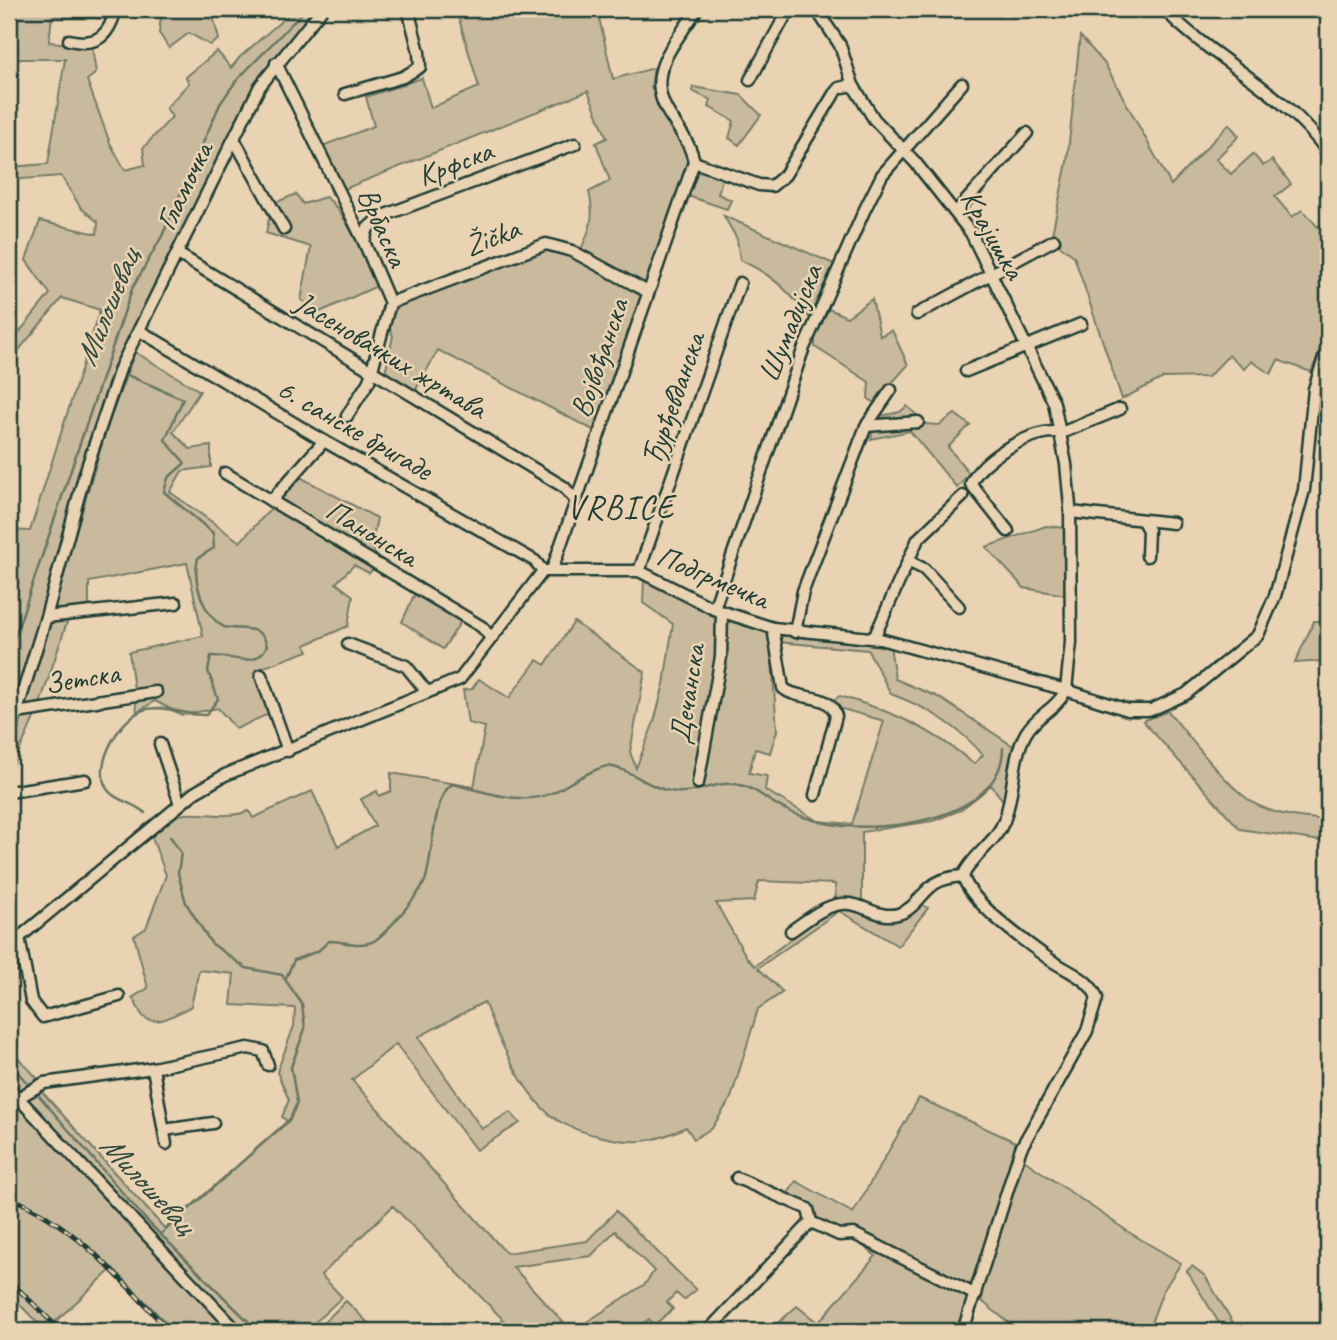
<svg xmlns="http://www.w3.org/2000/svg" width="1337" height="1340" font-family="Caveat,sans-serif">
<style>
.green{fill:#c9ba9e;stroke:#747c69;stroke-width:2}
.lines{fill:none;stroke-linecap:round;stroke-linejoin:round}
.stream{stroke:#687462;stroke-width:2.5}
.minor-casing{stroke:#1f3d34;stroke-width:15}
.minor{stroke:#ead3b3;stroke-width:10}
.rail-casing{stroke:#1f3d34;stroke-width:5}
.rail{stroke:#ead3b3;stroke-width:2.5;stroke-dasharray:8;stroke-linecap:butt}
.labels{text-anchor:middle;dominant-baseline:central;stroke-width:5;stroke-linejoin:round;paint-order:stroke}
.street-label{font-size:30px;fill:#1f3d34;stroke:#ead3b3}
.water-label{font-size:32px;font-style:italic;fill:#314b40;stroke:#ead3b3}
.quarter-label{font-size:33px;letter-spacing:2px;fill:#1f3d34;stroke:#ead3b3}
</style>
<rect width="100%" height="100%" fill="#ead3b3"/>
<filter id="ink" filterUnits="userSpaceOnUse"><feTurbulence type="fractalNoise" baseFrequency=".0143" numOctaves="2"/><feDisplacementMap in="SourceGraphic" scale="14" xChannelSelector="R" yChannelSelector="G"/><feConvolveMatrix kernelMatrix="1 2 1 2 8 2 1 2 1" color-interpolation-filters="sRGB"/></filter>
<g filter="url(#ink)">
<!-- green -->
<g class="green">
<path d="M9 9H111L109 19 52 16 49 42 92 46 96 73 87 80 110 143 125 170 145 165 143 148 172 117 166 108 189 83 186 77 217 51 231 68 240 57 295 9H316L270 63 124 357 9 738V530L30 531 100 310 62 298 9 362V345L50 294 26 260 40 221 97 234 98 222 81 208 61 176 9 180V167L48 164 65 59H9Z"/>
<path d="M162 9H211L219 39 210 45 189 33 169 48 159 33Z"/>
<path d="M456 9H597L613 79 654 68 651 87 690 157 599 433 438 350 414 393 384 377 393 336 388 324 399 304 544 249 577 257C589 234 596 218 589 192L610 181 596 143 607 138 588 91 332 194 317 148 374 126 366 97 422 78 431 108 479 87Z"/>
<path d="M1080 36 1105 64 1171 185 1229 124 1239 136 1216 159 1231 174 1253 154 1263 166 1272 160 1291 184 1275 197 1292 217 1302 210 1318 227 1328 219V262L1323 267 1328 272V333L1311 372 1278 360 1271 374 1251 361 1244 369 1229 355 1208 377 1163 378 1122 399 1074 256 1051 239 1067 162Z"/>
<path d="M693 87 741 95 761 115 739 145 729 138 734 121 709 107 711 100 692 91Z"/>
<path d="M703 169 723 175 718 194 731 200 727 209 688 196 695 175Z"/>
<path d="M296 194 303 204 325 197C344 207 366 263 379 285L320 312 301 300 311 247 266 233 272 204Z"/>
<path d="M724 216 834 264 809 317C788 290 771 274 740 260L737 239Z"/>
<path d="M872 299 880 336 892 330 908 365 874 403 868 398 869 382 815 347V331L824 307 847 317Z"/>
<path d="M135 352 200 391 173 432 190 449 211 446V467L182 471 170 492 240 542 300 477 377 518 371 547 381 562 369 573 354 565 336 583 353 596 348 626 305 645 308 651 256 670 270 713 236 729 218 708 182 715 155 701 137 712 129 652 203 636 187 563 89 582V610L70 613 39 707 9 774V756L107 427Z"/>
<path d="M907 406 926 424 939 425 955 414 970 425 948 447 969 473 957 488 910 431 871 439 875 417 900 412Z"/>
<path d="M1046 526 1066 528V595L1024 588 986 547Z"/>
<path d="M644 578 659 583 705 610 770 632 777 731 770 753 755 749 749 773 767 776 765 790 818 821 852 824 884 721 835 707 831 701 840 696C891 711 933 729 974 764L983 755C957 725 928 708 891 694L868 650 778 642 777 633 890 645 895 679 938 697 1016 748 1004 802 991 785 961 810 933 821 862 832V903L836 901 835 884 759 881 754 901 716 903 747 958 755 966 835 906C873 905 887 935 923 905L928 908 898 946 839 911 758 968 783 992 758 1009 731 1098 712 1128 694 1139 686 1127C655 1142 637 1145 603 1137 589 1134 570 1128 557 1120 524 1099 498 1038 484 1002L418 1037 482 1129 510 1112 520 1123 476 1150 396 1044 352 1080 506 1253 587 1241 616 1211 696 1290 684 1300 676 1293 667 1302 673 1309 654 1325 649 1319 634 1331H573L645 1284 654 1271 615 1231 591 1256 513 1267 571 1331H514L393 1206 321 1275 342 1297 306 1331H174L113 1268 45 1331 9 1293V1048L40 1081 35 1084 165 1229 288 1122 282 1117 289 1100 277 1072 294 1026 295 1008 231 1005 234 974 199 970 191 1006C180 1012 156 1028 144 1017 139 1013 137 1003 132 998L148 988 134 936 146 928 166 875 151 835C182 796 211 825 249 811L253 818 312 791 338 846 375 826 361 799 377 791 379 796 391 791V773L474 787 485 727 468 723 463 690 472 689 479 679 509 698 537 660 545 665 574 622 645 672 630 752 636 768 654 722 664 684 673 624 643 603Z"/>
<path d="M415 593 461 621 443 649 402 622Z"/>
<path d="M1314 621H1328V661L1295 663Z"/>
<path d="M1168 711C1189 736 1231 793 1259 806 1281 816 1304 818 1328 820V842L1240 829 1143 721Z"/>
<path d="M919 1098 1020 1144 1015 1154 1130 1233 1181 1263 1163 1291 1148 1331H1019L973 1294 964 1331H769L797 1306 818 1323 876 1256 853 1238 783 1201 796 1181 853 1213Z"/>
<path d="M1192 1266 1205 1276 1238 1331H1224L1187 1271Z"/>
<path d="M346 1301 376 1331H315Z"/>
</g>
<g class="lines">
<!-- stream -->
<g class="stream">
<path d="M127 375 183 399 165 440 185 463 168 478 164 492 213 533 214 548 198 558C192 581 203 615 224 627 240 631 262 623 267 646 255 670 231 655 211 656L208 671 218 699 206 715C186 716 166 705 147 709 122 714 93 763 106 787 113 801 134 802 145 813"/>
<path d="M9 654 132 289 162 236 220 104 236 81 306 9"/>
<path d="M286 978 294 960 318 951 329 941C342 941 359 947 372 942 385 936 419 894 425 881 433 860 432 794 453 784 482 791 524 807 554 792 570 784 589 770 607 766 631 768 650 790 676 792 701 794 719 778 744 786 755 789 762 796 772 802 787 812 804 818 821 822 876 836 1002 822 1003 748"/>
<path d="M9 1063 30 1086"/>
<path d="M35 1091 145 1219 258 1331"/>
<path d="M161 1234 290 1119 297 1103 291 1067 305 1029 302 1004 282 975 246 968 211 943 186 903 178 873 181 853 170 836"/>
</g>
<defs>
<g id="minor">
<path d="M1164 9C1214 61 1287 92 1328 153"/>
<path d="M69 40C98 47 109 35 116 9"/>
<path d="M276 63 364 242 390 303 369 381 347 416"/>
<path d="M750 80 789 9"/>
<path d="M345 94 403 77 420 67 419 52 408 9"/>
<path d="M234 139 284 229"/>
<path d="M694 162 759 185 772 186 785 175 834 94 839 88 853 85"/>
<path d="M694 162C691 144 679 130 669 114 643 72 675 45 697 9"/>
<path d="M956 212 1027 133"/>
<path d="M364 242 368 228 380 217 575 144"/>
<path d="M178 254 564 487 576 501"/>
<path d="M390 303 546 244 572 251 648 292"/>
<path d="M917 314 1054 240"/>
<path d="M140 331 324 441 535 561 543 571"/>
<path d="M966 371 1081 324"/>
<path d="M866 426 918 422"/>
<path d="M225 473 482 627 491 638"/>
<path d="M271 501 324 441"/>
<path d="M1070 512 1173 523"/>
<path d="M1143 521 1148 530 1147 556"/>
<path d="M1008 531 971 484C978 460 1037 426 1061 433L1120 409"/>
<path d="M908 561 924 569 959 607"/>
<path d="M552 570 694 162"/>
<path d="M639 571 740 283"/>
<path d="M714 609 803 350 864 211 882 175 962 84"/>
<path d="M46 617 176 603"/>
<path d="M773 628 783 688C799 702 830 691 836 716L815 795"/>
<path d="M795 632 803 591 866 426 891 390"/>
<path d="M874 638 918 539 963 496"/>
<path d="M348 644 406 666 427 692"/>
<path d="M261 675 288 751"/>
<path d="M16 713 156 692"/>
<path d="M9 737 46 617 85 473 121 366 260 86 322 9"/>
<path d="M160 744 180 804"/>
<path d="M698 783 721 657 722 612"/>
<path d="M9 792 85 780"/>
<path d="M9 925 13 942"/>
<path d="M791 931C808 920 828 901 850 904 866 906 881 919 898 914 915 910 922 891 936 883 944 878 954 877 963 876"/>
<path d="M19 937 31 1001 43 1017 119 996"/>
<path d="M9 946 194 793 225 775 460 679 543 571H639L714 609 773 628 880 639 1066 690 1071 642 1070 506 1066 464 1054 403 971 233 915 162 874 119 853 85 840 45 816 9"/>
<path d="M153 1068 166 1144"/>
<path d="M9 1088 237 1331"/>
<path d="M18 1098 44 1083 153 1068 248 1048 263 1051 268 1065"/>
<path d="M164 1130 213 1123"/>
<path d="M737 1178 808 1209 811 1222 839 1235 854 1234 976 1295"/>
<path d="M708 1331 811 1222"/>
<path d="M963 1331 1021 1148 1087 1031 1097 998C1090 979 1069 972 1052 961 1028 944 970 903 963 876 973 854 995 844 1004 821 1015 792 1011 760 1026 733 1037 714 1055 711 1066 690L1128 710H1151L1186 694 1258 635 1275 596 1304 490 1314 389 1328 346"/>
</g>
</defs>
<!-- minor casing -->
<use href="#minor" class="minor-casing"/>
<!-- minor -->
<use href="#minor" class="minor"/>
<defs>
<g id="rail">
<path d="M9 1197C76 1225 121 1279 169 1331"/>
<path d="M9 1280 61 1331"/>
</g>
</defs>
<!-- rail casing -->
<use href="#rail" class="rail-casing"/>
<!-- rail -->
<use href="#rail" class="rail"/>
</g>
</g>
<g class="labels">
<!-- street labels -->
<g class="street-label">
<text transform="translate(455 163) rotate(-21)">Крфска</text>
<text transform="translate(184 186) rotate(-64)">Гламочка</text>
<text transform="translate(383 227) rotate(66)">Врбаска</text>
<text transform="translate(993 234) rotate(60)">Крајишка</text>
<text transform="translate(492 237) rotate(-21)">Žička</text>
<text transform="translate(790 323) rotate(-68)">Шумадијска</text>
<text transform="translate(391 355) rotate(31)">Јасеновачких жртава</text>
<text transform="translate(599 358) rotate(-71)">Војвођанска</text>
<text transform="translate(673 399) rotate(-71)">Ђурђевданска</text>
<text transform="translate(355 429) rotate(30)">6. санске бригаде</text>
<text transform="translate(372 533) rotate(31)">Панонска</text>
<text transform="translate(713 577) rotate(23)">Подгрмечка</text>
<text transform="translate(82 678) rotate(-9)">Зетска</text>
<text transform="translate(687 694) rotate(-81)">Дечанска</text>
</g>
<!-- water labels -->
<g class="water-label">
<text transform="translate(107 307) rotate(-68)">Милошевац</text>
<text transform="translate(148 1184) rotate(47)">Милошевац</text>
</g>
<!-- quarter labels -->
<g class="quarter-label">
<text x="621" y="507">VRBICE</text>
</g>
</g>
<!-- margin -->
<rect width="1337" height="1340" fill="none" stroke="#ead3b3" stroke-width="35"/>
<rect x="18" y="18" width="1302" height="1305" fill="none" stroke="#1f3d34" stroke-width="2.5" filter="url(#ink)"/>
</svg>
